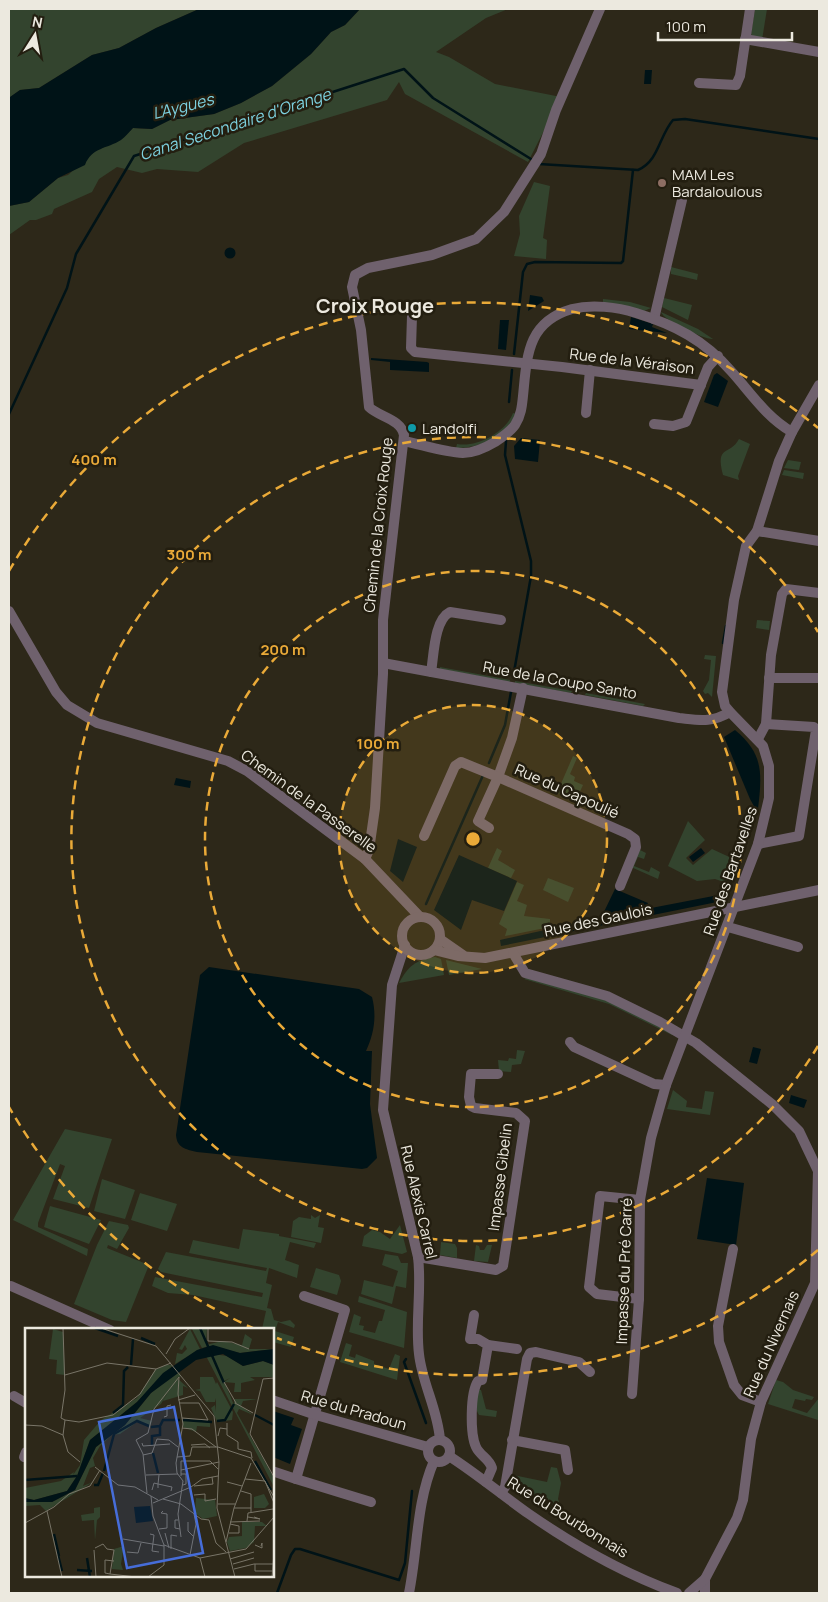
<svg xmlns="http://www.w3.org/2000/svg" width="828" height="1602" font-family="Manrope,sans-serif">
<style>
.green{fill:#33442e}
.water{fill:#001317}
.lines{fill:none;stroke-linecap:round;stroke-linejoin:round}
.stream{stroke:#001317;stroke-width:2.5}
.minor{stroke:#6f616d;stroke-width:10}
.ring{fill:none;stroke:#eaaa38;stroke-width:2.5;stroke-dasharray:9 6}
.education-dot{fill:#8d6e63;stroke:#231e10;stroke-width:2}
.culture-dot{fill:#0f9aa8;stroke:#231e10;stroke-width:2}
.labels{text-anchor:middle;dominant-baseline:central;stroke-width:5;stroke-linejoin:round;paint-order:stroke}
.poi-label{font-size:15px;fill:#ece9df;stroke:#231e10;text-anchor:start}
.street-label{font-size:15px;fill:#ece9df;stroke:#231e10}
.water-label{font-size:16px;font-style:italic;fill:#7dd1df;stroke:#231e10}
.district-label{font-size:20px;font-weight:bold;fill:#ece9df;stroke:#231e10}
.inset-river{fill:none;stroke:#001317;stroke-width:2.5}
.inset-road{fill:none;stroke:#797568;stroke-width:1}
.view{fill:#466dd9;fill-opacity:0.15;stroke:#466dd9;stroke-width:2.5}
.inset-edge{fill:none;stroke:#ece9df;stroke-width:2.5}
.centre{fill:#eaaa38;stroke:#231e10;stroke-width:2.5}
.ring-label{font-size:15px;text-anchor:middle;font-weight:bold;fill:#eaaa38;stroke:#231e10;stroke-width:5;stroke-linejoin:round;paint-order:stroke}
</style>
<rect width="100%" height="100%" fill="#2d2819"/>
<!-- green -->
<g class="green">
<path d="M9 9H199L156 28 119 48 92 55 39 88 20 90 9 98Z"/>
<path d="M360 9H508L486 18 436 52 449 57 495 84 561 97 528 162 405 94 399 82 387 100 244 143 198 172 157 169 142 173 117 167 99 179 92 192 54 209 52 214 36 220H30L9 235V206L29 202 58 178 68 175 95 151 120 140 133 128 152 129 170 120 214 114 241 103 272 86 311 54 331 32 345 25Z"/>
<path d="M755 9H767L762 40 756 39 751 34Z"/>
<path d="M534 182 550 186 543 238 547 240 546 259 514 256 520 234 519 216Z"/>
<path d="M671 267 698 274 697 280 671 274Z"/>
<path d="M664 298 692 305 688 320 662 307Z"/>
<path d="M603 299 630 302 651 308 644 311 603 304Z"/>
<path d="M661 312 698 329 713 339C705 340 663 320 661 312Z"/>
<path d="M513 413 517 414C506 436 480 449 456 448L457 444C477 448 506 432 513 413Z"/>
<path d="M739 439 750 444 738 476 739 480 723 475C715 444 730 456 739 439Z"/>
<path d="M788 460 801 462 799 470 784 468Z"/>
<path d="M784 470 804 473 803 479 782 475Z"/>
<path d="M757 620 770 621 769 630 756 628Z"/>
<path d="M705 655 716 656 712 697 708 693 705 694 703 691 709 680 711 660 704 659Z"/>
<path d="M440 667 510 680V682L440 669Z"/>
<path d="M515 681 572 691 571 693 515 683Z"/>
<path d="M586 693 645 704 643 706 585 695Z"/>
<path d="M573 756 577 758 570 774 575 777 574 781 583 785 576 800 557 793Z"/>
<path d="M688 821 705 840 686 858 693 865 712 849 738 861 730 884 715 879 697 881 668 866Z"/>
<path d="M497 848 502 851 498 860 515 870 511 878 488 868Z"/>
<path d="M640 850 646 853 644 859 638 857 634 866 649 872 651 867 660 872 658 879 631 867Z"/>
<path d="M548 878 574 888 568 902 543 890Z"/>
<path d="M517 882 524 885 517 901 527 905 524 916 550 919V927L505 936 507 929 499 924Z"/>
<path d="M435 957 441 959 444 975 399 983C408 966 416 960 435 957Z"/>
<path d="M446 960 482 969 449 975Z"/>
<path d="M526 978 611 1001 674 1032 672 1035 609 1004 524 979Z"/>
<path d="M517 1050 525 1051 521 1064 512 1065 511 1072 499 1071 498 1060 508 1061 509 1058 516 1059Z"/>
<path d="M673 1090 687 1101 686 1107 702 1109 705 1091 714 1092 710 1115 667 1109Z"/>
<path d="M65 1129 112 1139 89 1208 53 1199 65 1166 60 1164 38 1223V1227L88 1249 87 1256 13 1220Z"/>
<path d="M102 1179 135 1190 125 1219 94 1211Z"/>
<path d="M140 1193 177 1204 167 1231 131 1220Z"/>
<path d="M50 1206 101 1220 89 1244 44 1227Z"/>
<path d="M311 1215 315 1218 320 1215 318 1227 324 1228 321 1243 291 1237 293 1221 299 1217 311 1219Z"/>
<path d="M109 1221 128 1225 129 1228 117 1249 108 1245 107 1248 149 1265 126 1322 112 1320 74 1304 97 1245Z"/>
<path d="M400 1225 407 1252 402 1254 362 1246 364 1236 372 1230 380 1232 390 1239Z"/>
<path d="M243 1229 279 1234V1239V1236L316 1243 314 1248 290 1242 285 1260 299 1265 297 1278 269 1268 266 1283 272 1285 267 1308 271 1309 274 1320 281 1322 290 1320 295 1325 294 1328 278 1322 275 1331 294 1337 291 1347 273 1342 272 1330 262 1329 266 1311 193 1295 168 1293 152 1286 155 1277 262 1297 263 1293 253 1291 161 1272 158 1269 166 1252 266 1271 267 1268 189 1253 193 1240 239 1249Z"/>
<path d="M441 1242 455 1244 457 1248V1258L440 1255Z"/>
<path d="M476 1245 479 1246 480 1250H484L487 1245H492L488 1262 474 1261Z"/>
<path d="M385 1254 398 1256 401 1263H408L406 1288 396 1286 392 1304 361 1294 364 1280 393 1287 398 1271 382 1265Z"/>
<path d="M316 1268 339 1275 341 1281 337 1295 310 1287Z"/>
<path d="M359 1296 407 1312 404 1348 349 1332 354 1314 361 1317 359 1325 364 1326 363 1330 375 1333 379 1321H382L385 1310 358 1302Z"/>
<path d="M346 1343 352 1345 349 1356 355 1358 356 1354 374 1361V1364L389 1369 395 1354 400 1356 397 1380 340 1362Z"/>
<path d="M776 1380 783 1382 793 1390 814 1397 812 1400 806 1399 805 1401 795 1399 792 1408 807 1413 819 1398 818 1420 768 1404Z"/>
<path d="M478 1390H481L486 1409 497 1411 496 1417 479 1415C474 1407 476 1399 478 1390Z"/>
<path d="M551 1467 557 1468 561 1483 558 1499 566 1520 520 1491 513 1475 547 1482Z"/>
</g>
<!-- water -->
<g class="water">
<path d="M199 9H360L345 25 331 32 311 54 272 86 241 103 214 114 170 120 152 129 133 128C129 132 125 137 121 140 107 149 92 147 85 165L58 178 29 202 9 206 10 97 20 90 39 88 92 55 119 48 156 28Z"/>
<path d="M645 70H652L651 84H644Z"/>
<circle cx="230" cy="253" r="5.5"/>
<path d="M530 295 542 297 544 301 528 311Z"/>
<path d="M631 317 653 324 652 327 667 333 629 329Z"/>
<path d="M500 320H509L506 350 498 349Z"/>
<path d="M371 358 427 362 429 363V372L390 370V362L371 360Z"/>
<path d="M717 373 728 381 718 407 704 402 714 375Z"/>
<path d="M521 438 540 440 538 462 515 459 514 446Z"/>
<path d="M735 730C764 754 762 774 758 809L755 808 750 799 724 737Z"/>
<path d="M176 778 191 781 190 788 174 785Z"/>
<path d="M398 839 417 847 403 882 390 871Z"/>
<path d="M701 848 705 853 693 862 689 857Z"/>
<path d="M459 855 517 881 504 911 472 900 461 930 434 910Z"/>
<path d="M615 889 648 903 646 909 729 893 727 900 569 932 568 926 601 918Z"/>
<path d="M554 928 555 935 501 946 500 940Z"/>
<path d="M209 967 359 989 372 997C377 1016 374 1034 366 1051H372L370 1104 377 1158 367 1168 362 1169 197 1152C185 1149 177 1148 176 1135L200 975Z"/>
<path d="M753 1047 761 1049 757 1064 749 1062Z"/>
<path d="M791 1095 807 1100 804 1108 789 1103Z"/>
<path d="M707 1178 744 1183 736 1245 697 1239Z"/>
<path d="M273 1411 294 1418 291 1425 302 1429 290 1464 273 1457Z"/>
</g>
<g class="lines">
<!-- stream -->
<g class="stream">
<path d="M539 164 638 170C659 161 659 136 673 120L685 119 819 139"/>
<path d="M514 354 523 272 527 264 535 262 621 263 623 261 633 170"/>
<path d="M509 402 512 370"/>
<path d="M9 414 67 288 76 254 134 156 404 69 433 98 531 159"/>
<path d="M506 441 505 455 531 561V576L514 672"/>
<path d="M723 643 726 626"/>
<path d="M489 763 505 725 511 692"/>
<path d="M426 904 484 773"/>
<path d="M406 1359 404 1362 426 1423"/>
<path d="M277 1593 291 1555 295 1549H300L399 1580 405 1563 412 1491"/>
</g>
<!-- minor -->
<g class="minor">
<path d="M745 39 819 52"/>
<path d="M699 83 736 85 740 76 750 9"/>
<path d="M412 316 411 348 415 352 562 367 701 385"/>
<path d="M654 319 682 200"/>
<path d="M586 413 590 370"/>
<path d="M654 424 673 426 686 422 708 367 718 356"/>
<path d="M404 441C423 445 444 452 463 453 475 453 485 448 495 442 501 438 511 431 515 425 521 416 522 406 523 396 527 356 527 322 572 309 592 304 617 307 636 313 675 325 704 340 731 371 751 393 766 417 792 432"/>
<path d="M757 531 819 541"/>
<path d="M9 611 56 692 67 705 97 723 228 761 247 771 365 859 420 917"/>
<path d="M383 663 679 718C699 720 712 723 730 712"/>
<path d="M431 672C434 655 434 620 450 612L501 620"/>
<path d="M769 678H819"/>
<path d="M523 688 512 738 498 777 628 834 635 839 636 847 620 886"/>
<path d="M758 739 766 724 771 655 782 594 786 589 819 593"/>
<path d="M424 836 455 766 461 762 498 777 478 821 489 828"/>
<path d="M758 844 799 836 816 730 814 727 766 724"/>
<path d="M365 859 369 850 375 808 383 674V620L404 435C401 419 379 417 369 407L361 330 352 287 355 275 368 268 432 255 476 239 504 212 541 154 556 110 600 9"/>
<circle cx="421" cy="936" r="19"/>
<path d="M728 927 798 947"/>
<path d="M440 939 463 955"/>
<path d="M405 945 392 985 383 1110 418 1257C422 1289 415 1322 419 1354 422 1383 438 1410 440 1440"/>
<path d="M434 950 458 956 485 958 819 890"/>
<path d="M513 953 525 973 607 996 660 1022 696 1043 773 1105 799 1131 819 1173"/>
<path d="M570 1042 574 1047 654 1084 666 1085"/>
<path d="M733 1249 718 1326 719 1342 734 1385 742 1395 761 1402"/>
<path d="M418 1257 496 1270 503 1266 525 1121 516 1113 475 1108 471 1106 469 1097 471 1074H498"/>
<path d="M11 1286 110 1330"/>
<path d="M304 1296 345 1310 296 1479 371 1502"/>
<path d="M639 1299 597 1294 589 1287 600 1196 640 1200"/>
<path d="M474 1315 470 1339H478L488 1345 482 1380 478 1381C470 1393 470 1434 476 1447 480 1456 489 1458 492 1468L486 1482"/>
<path d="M488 1345 517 1349"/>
<path d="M632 1394 639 1299 640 1200 651 1138 666 1085 758 844 769 798V766L763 746 730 712 725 706 722 692 734 600 746 546 757 531 779 461 792 432 819 385"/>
<path d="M14 1396 26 1403"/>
<path d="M272 1400 316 1415 428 1447"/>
<circle cx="439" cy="1451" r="11"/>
<path d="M512 1440 565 1450 568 1470"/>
<path d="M449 1456C477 1474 502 1495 529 1514 575 1546 625 1574 677 1593"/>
<path d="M24 1457 26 1452"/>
<path d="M272 1471 296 1479"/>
<path d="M501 1493 505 1487 527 1359 530 1353 536 1352 579 1362 590 1372"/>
<path d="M705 1579V1593"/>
<path d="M409 1593C418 1548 416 1503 434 1461"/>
<path d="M689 1593 705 1579 737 1518 743 1500 751 1439 761 1402 815 1283 818 1171"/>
</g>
</g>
<!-- distance rings -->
<circle cx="473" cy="839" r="134" fill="#eaaa38" fill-opacity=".12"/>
<g class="ring">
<circle cx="473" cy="839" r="134"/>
<circle cx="473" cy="839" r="268"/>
<path d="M818 1046A402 402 0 1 1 818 632"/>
<path d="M818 1250A536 536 0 0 1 277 1338M255 1329A536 536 0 0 1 9 1107M9 571A536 536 0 0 1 818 428"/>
</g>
<!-- markers -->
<circle class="education-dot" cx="662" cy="183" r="5"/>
<circle class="culture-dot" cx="412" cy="428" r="5"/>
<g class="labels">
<!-- poi labels -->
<g class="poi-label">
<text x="672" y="174">MAM Les<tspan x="672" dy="17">Bardaloulous</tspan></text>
<text x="422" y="428">Landolfi</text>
</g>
<!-- street labels -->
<g class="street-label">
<text transform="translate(632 361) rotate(7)">Rue de la Véraison</text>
<text transform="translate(378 525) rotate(-84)">Chemin de la Croix Rouge</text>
<text transform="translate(560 680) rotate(10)">Rue de la Coupo Santo</text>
<text transform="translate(567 791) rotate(24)">Rue du Capoulié</text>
<text transform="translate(309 801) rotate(36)">Chemin de la Passerelle</text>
<text transform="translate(730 871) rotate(-71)">Rue des Bartavelles</text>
<text transform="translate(598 920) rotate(-12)">Rue des Gaulois</text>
<text transform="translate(500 1177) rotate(-83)">Impasse Gibelin</text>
<text transform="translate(419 1202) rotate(77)">Rue Alexis Carrel</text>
<text transform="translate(624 1271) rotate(-88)">Impasse du Pré Carré</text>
<text transform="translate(771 1344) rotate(-66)">Rue du Nivernais</text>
<text transform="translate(354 1410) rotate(16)">Rue du Pradoun</text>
<text transform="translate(568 1517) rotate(32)">Rue du Bourbonnais</text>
</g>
<!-- water labels -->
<g class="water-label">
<text transform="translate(183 106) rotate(-14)">L'Aygues</text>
<text transform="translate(235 124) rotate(-18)">Canal Secondaire d'Orange</text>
</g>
<!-- district labels -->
<g class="district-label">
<text x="375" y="305">Croix Rouge</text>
</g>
</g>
<!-- overview -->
<g transform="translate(25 1328)">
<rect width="249" height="249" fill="#2d2819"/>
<path d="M175 0 177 5 176 1H182L181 17 197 13 217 17 220 6 227 11 224 21H249L215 25 184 18 177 20 167 1ZM28 1 38 4 40 47 31 46 32 32 24 31ZM165 1 175 21 150 36 152 25 157 26 162 21 160 17 157 22 154 21ZM188 26 202 28 218 38 238 33 249 37V49H225L230 52 216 55V64H209L210 55 199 54 205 50 199 53 209 77V71H232L218 73 216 78 228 87 214 81 212 85 249 150V159L181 28ZM141 37H148L112 74 65 112 52 148 42 163 9 172 0 170V160L36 153 49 144 48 147 55 137 59 112 76 92 112 70 130 42ZM153 43 156 48 152 50 163 60 158 58V67L138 73 148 55 136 76 115 90 127 93 125 99 112 94 95 106 87 107 75 118 68 130 70 138 65 140 58 158 68 154 21 183 15 177 0 178V174H27L50 162 71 119 100 97 126 65ZM175 49H188L191 56 192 54 208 84 207 92 192 94 186 80 190 77 191 84V70L190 74H181L175 63 170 62 175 61ZM158 92 185 94V99L172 98 171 104 158 99ZM239 166 244 176 240 180H229V169ZM171 170 190 172 192 188 178 191 170 185ZM75 179V189L72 192 70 212 69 192 57 193 56 187 69 185V180ZM217 194H237L242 198H230L229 214 221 220 205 223 202 214 204 209 217 208ZM99 218 96 236 98 242 87 241 89 221Z" fill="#33442e"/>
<path d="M188 17 215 25 249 21V37L238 33 218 38 198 26 171 32 126 65 100 97 71 119 50 162 27 174H0V170L9 172 42 163 52 148 65 112 112 74 138 45 172 22ZM125 178 128 193 111 195 109 179Z" fill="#001317"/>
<path class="inset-river" d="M70 0 93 8M175 0 199 55M116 10 130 16M106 37 108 11M88 85 98 77 99 43 103 39M230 87 249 97M158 92 187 94M192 93 200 92 209 76M126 99 135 98 138 92H155M127 117V108L135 107V99M128 125 133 145M230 133 246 162M79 143 89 106 112 93 124 98M0 152 52 148M69 157H73L78 145M29 206 34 228M33 227 37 243M62 230 65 249M52 242 67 243"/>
<path class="inset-road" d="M38 0 40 62 36 90 40 92 38 107 43 124 55 134M76 0 131 18 189 88 194 134 192 180 210 249M183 0V13L207 14 224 21M141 26 150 11 165 0M40 47 82 35 131 41M154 49 153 66 158 96 151 135 152 145 158 153 153 186 156 209M249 50 238 51 225 106 249 149M199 54 211 75M153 72 170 67M154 75H174L183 92M210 75 228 85M139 89 142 88V78L146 77M157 90 183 92M40 92 54 94 88 87 115 66 131 41 146 35M202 95V107L213 114V121L226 124 227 130M0 97 17 98 38 107M157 100 167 101 191 119M193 108 195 100 202 101M117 115 118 118 145 116M166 117 180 116 185 120M118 127 127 125 132 111 144 112 153 119M152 129 165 128 167 119H193L226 130 249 169M70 139 93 157 110 159 133 172M156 142 194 134M156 146H161V156L158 157M121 147 153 146M134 147 133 156 147 159 146 163M156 148V133H185L193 141M220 151 240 153 249 175M202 154 217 158M169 158 188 156 187 149M127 162 129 155 133 156V160M216 163 226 166V184M122 165 118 126 111 112 123 105 129 81 154 49M169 167 180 166V173L191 171M126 168 128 188 139 217 175 230 221 221 249 189M138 171 156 176 176 191 184 192 191 215 201 224M128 175 166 159 177 151 193 148M193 176H210M209 180H226M22 183 37 249M223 189 235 191 229 189M153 192H150V200L155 201M222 193 223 185 248 181M163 194V203L168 208M205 194 235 193M0 195 29 179 44 166 65 158 75 142M134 201 142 200V186L136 185 138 183M140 205 144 220M204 205H214V198L205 196M125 206 129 207 127 223 134 224M98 211 139 218M201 214 209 180 226 135M230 217 237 220V215L236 218M70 220 78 216 82 221 89 222 85 246 111 249M146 221V207L152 208M69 222 71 249M102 224 113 225 116 215M165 227 171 196 169 186M175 230 180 249M205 231 229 224M208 236 229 230M230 236V243H247M209 241 229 236H248M85 246 80 245V232L89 233M123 249 139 237V217M247 249 249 225"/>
<path class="view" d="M149 79 178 225 102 240 74 94Z"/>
<rect width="249" height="249" class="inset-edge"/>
</g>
<circle cx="473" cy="839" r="8" class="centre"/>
<g class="ring-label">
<text x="94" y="465">400 m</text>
<text x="189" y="560">300 m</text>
<text x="283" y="655">200 m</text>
<text x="378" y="749">100 m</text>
</g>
<!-- border -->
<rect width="828" height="1602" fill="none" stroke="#ece9df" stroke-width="20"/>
<!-- north arrow -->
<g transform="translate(35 35) rotate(11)" stroke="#231e10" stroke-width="4" paint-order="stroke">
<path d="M0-4L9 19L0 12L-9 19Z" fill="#ece9df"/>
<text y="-8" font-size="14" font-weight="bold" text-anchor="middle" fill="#ece9df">N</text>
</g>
<!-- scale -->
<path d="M658 32v8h134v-8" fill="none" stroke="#ece9df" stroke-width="2.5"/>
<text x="666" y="32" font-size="15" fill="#ece9df" stroke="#231e10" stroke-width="4" paint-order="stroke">100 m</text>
</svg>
